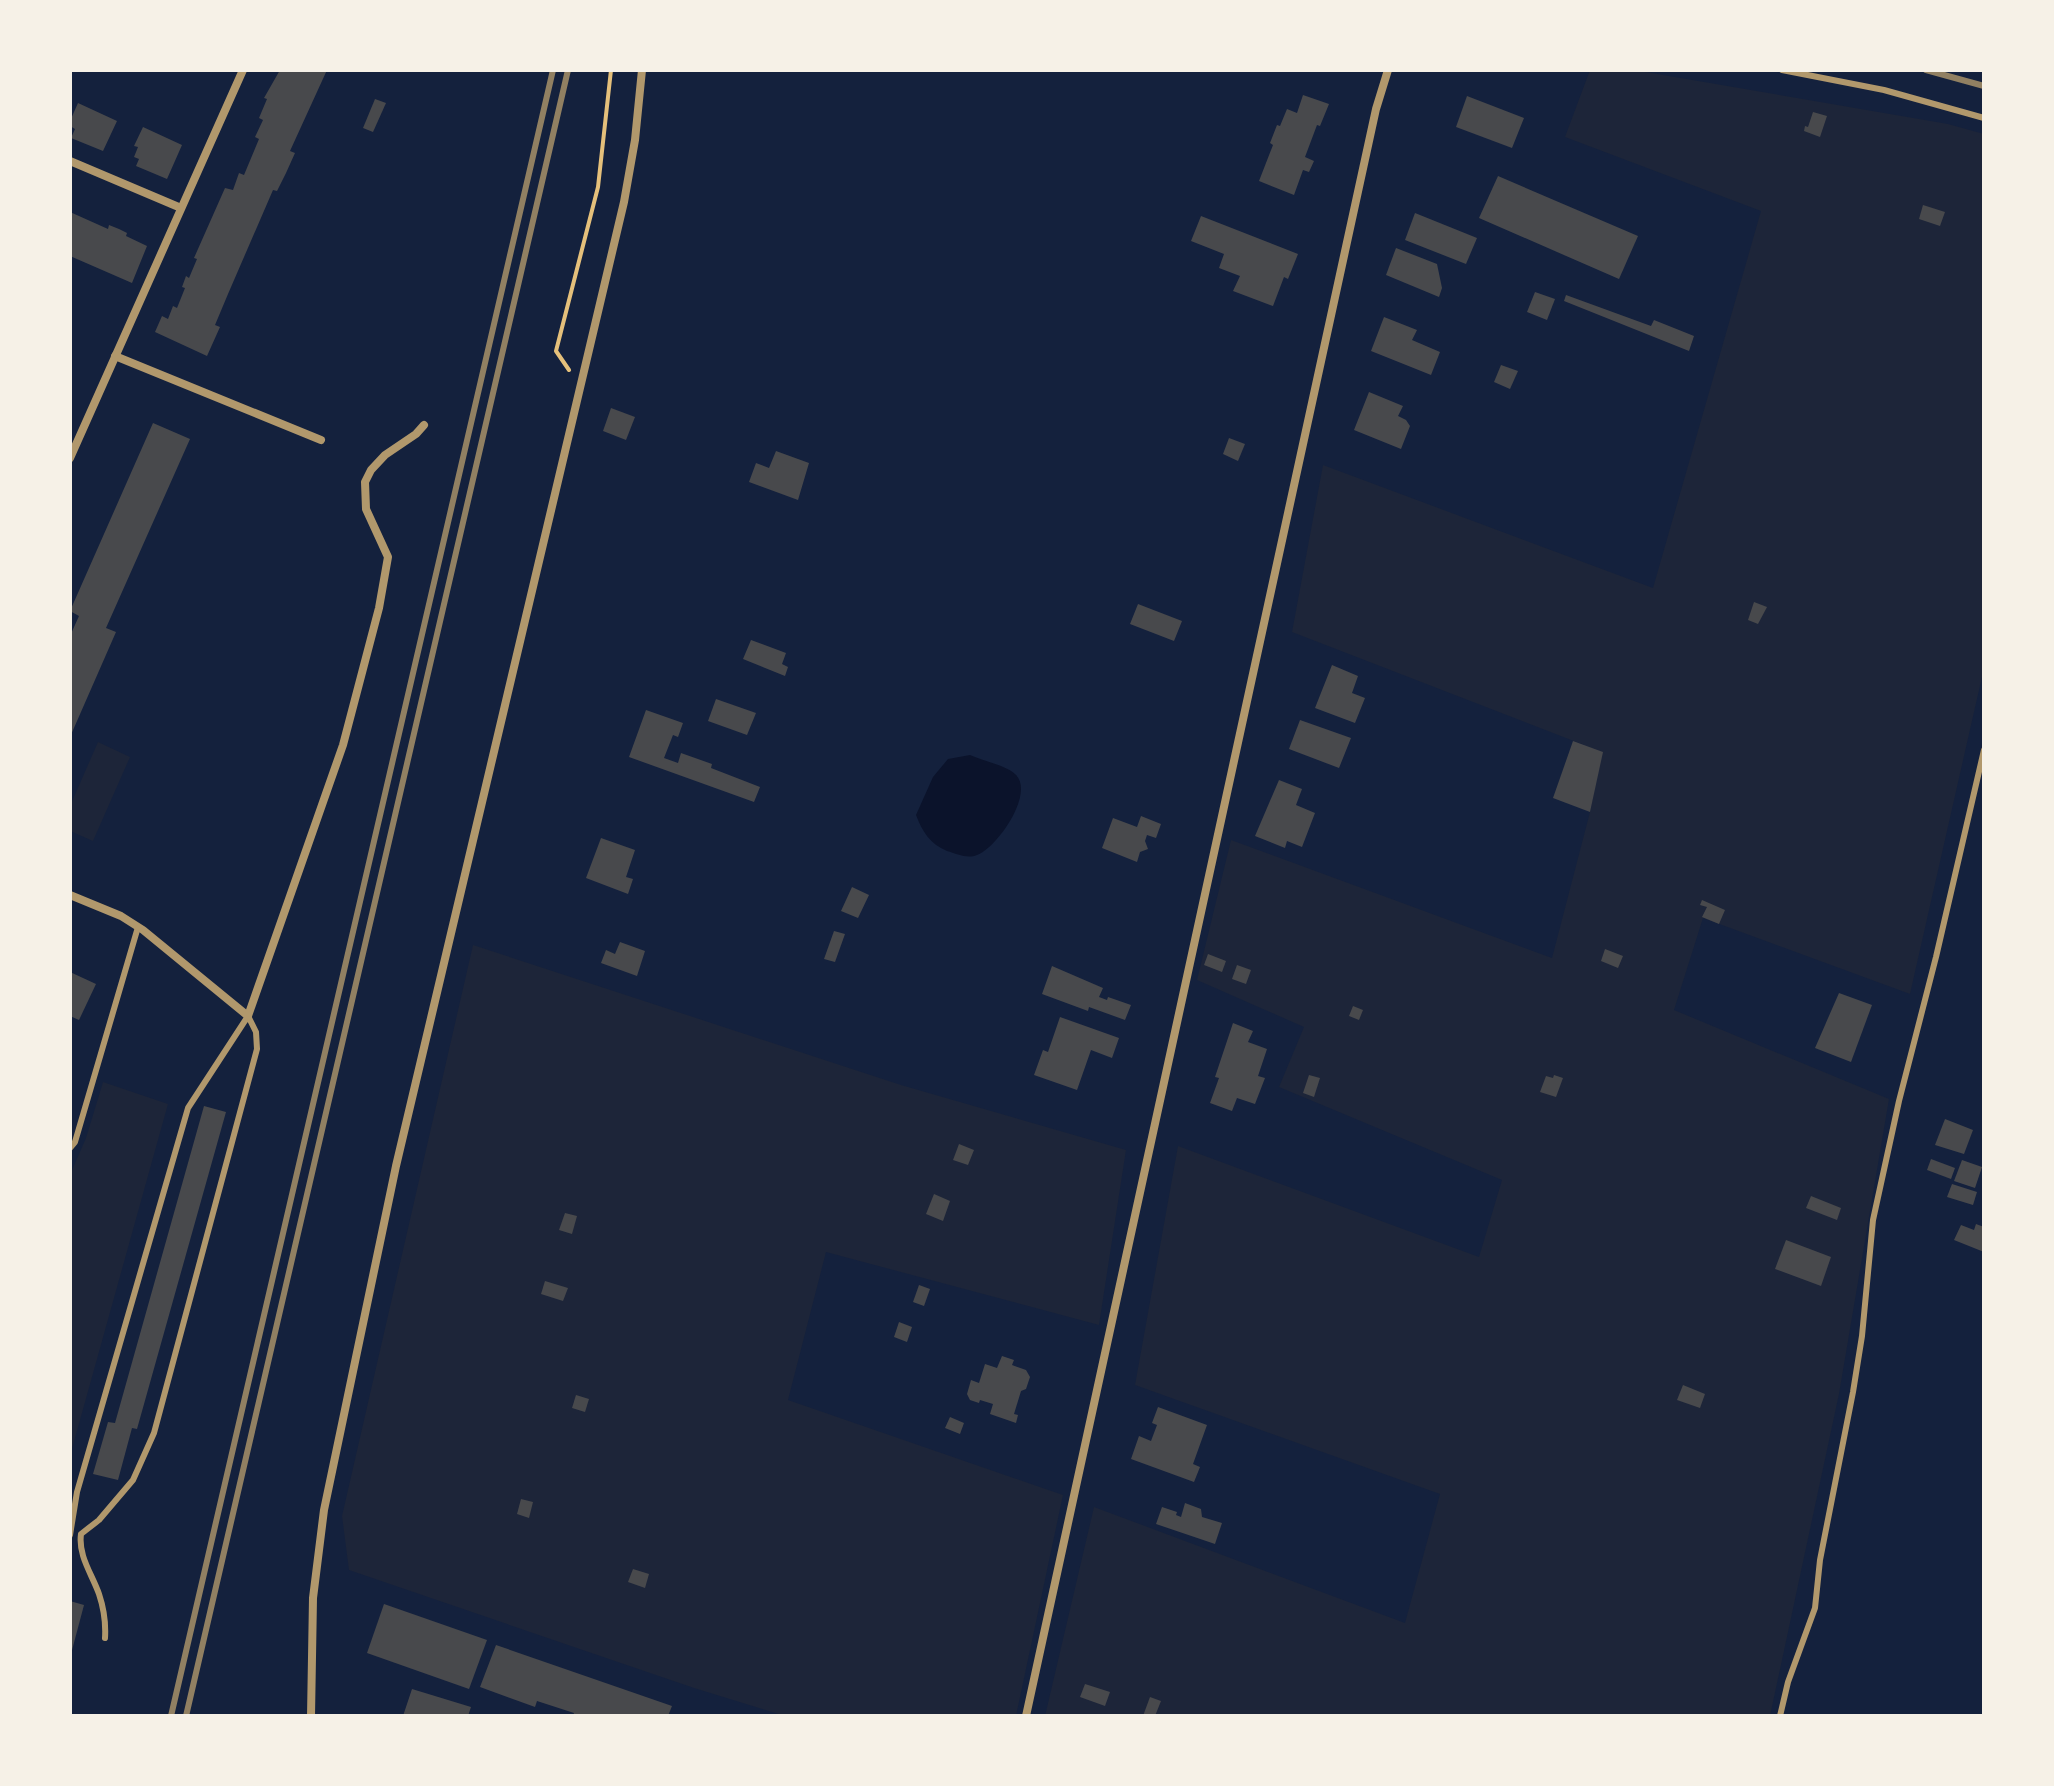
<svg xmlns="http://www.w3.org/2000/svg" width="2054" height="1786" font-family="'Source Sans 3',sans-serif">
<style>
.green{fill:#1d2539}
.water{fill:#0b132b}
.building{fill:#48494c}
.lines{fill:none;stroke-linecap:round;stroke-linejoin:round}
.path{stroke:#e5c07b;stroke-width:4}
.service{stroke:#b1986c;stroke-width:6}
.minor{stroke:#b1986c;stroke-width:8}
.rail{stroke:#918062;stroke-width:6}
</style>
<rect width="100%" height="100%" fill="#14213d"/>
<!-- green -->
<g class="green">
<path d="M1590 70H1634L1948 124 1984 134V668L1910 994 1703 918 1674 1010 1889 1099 1839 1394 1770 1716H1045L1094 1507 1405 1623 1440 1494 1135 1385 1178 1146 1479 1257 1502 1180 1279 1087 1304 1027 1197 980 1231 840 1552 958 1590 812 1602 752 1292 632 1323 465 1653 588 1761 211 1565 137Z"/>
<path d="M98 742 130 757 93 841 70 831V806Z"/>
<path d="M473 945 901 1085 1126 1150 1099 1325 826 1252 788 1400 1063 1495 1016 1716H785L694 1688 349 1570 342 1516Z"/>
<path d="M103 1082 168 1104 70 1456V1175L86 1138Z"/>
</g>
<!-- water -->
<path class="water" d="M970 755C983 761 1005 765 1015 774 1036 792 997 848 977 855 967 859 957 854 947 851 930 844 922 831 916 815L933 777 948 759Z"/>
<!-- building -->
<g class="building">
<path d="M280 70H327L290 151 295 153 286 173 277 191 273 190 228 294 215 325 220 327 207 356 155 332 162 316 168 319 173 306 177 308 185 288 182 287 186 276 189 278 197 259 194 258 225 188 233 190 239 173 244 175 259 139 255 137 263 120 259 118 267 99 264 98Z"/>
<path d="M1303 95 1329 104 1320 126 1317 125 1305 157 1314 161 1309 172 1303 170 1294 195 1259 181 1273 145 1270 143 1277 125 1280 126 1287 109 1297 113Z"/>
<path d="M1467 96 1524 118 1512 148 1456 127Z"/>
<path d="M375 99 386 103 373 132 363 128Z"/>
<path d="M78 103 117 121 103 151 71 138 75 129 70 126V121Z"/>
<path d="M1813 112 1827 116 1820 137 1804 131 1805 126 1808 127Z"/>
<path d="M143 127 182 145 167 179 136 166 139 159 134 157 138 147 134 146Z"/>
<path d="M1498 176 1638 236 1619 279 1479 218Z"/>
<path d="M1923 205 1945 212 1940 226 1919 219Z"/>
<path d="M70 212 108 229 109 225 119 229 127 233 126 236 147 246 132 283 70 256Z"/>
<path d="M1415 213 1477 238 1466 264 1405 240Z"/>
<path d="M1201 216 1298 254 1288 279 1284 277 1273 306 1233 291 1240 276 1219 268 1224 254 1191 241Z"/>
<path d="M1396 248 1437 264 1442 288 1439 297 1386 275Z"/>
<path d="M1535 292 1555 299 1547 320 1527 312Z"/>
<path d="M1566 295 1651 326 1654 320 1694 336 1689 351 1564 301Z"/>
<path d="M1384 317 1417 330 1412 340 1440 352 1431 375 1371 351Z"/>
<path d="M1501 365 1518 371 1510 389 1494 382Z"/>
<path d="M1369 392 1403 406 1398 416 1406 420 1410 426 1401 449 1354 430Z"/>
<path d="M611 408 635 417 626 440 603 431Z"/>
<path d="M153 423 190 439 106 628 116 632 70 737V636L79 616 70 611Z"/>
<path d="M1229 438 1245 444 1238 461 1223 454Z"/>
<path d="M776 451 809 463 798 500 749 482 756 463 769 468Z"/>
<path d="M1754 602 1767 607 1758 624 1748 620Z"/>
<path d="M1138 604 1182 621 1174 641 1130 624Z"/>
<path d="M751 640 786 653 782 664 788 667 785 676 743 659Z"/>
<path d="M1332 665 1358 676 1352 693 1365 698 1355 723 1315 708Z"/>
<path d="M716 699 756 713 747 735 708 721Z"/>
<path d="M646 710 683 723 678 737 673 735 664 758 678 763 681 753 712 764 711 768 760 787 754 802 629 757Z"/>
<path d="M1300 720 1351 738 1339 768 1289 749Z"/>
<path d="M1573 741 1603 752 1590 812 1553 798Z"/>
<path d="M1279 780 1302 789 1296 805 1315 813 1302 847 1287 841 1285 848 1255 836Z"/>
<path d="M1141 816 1161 824 1156 838 1147 835 1145 841 1148 849 1140 852 1137 862 1102 848 1113 818 1137 827Z"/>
<path d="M601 838 635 850 626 877 633 879 628 894 586 878Z"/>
<path d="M852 887 869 895 858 918 841 911Z"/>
<path d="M1702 900 1725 910 1719 924 1702 917 1707 907 1700 905Z"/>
<path d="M834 931 845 934 835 962 824 959Z"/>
<path d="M620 942 645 951 637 976 601 963 606 950 615 954Z"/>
<path d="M1605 949 1623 956 1618 968 1601 961Z"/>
<path d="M1208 954 1226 961 1222 972 1204 965Z"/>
<path d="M1237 965 1251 970 1246 984 1232 979Z"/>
<path d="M1052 966 1103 988 1099 997 1107 1000 1108 997 1131 1005 1125 1020 1089 1007 1088 1011 1042 994Z"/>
<path d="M70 972 96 984 79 1020 70 1016Z"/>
<path d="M1839 993 1872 1005 1851 1062 1815 1048Z"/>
<path d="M1353 1006 1363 1010 1359 1020 1349 1016Z"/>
<path d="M1060 1017 1119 1038 1112 1058 1091 1050 1077 1090 1034 1075 1043 1050 1048 1052Z"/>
<path d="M1233 1023 1253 1031 1248 1042 1267 1049 1258 1076 1265 1078 1255 1104 1237 1098 1232 1111 1210 1103 1219 1078 1215 1077Z"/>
<path d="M1309 1075 1320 1078 1314 1097 1303 1093Z"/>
<path d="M1554 1075 1563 1078 1556 1097 1540 1092 1546 1076 1553 1078Z"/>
<path d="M204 1106 226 1112 137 1429 132 1428 118 1480 93 1474 108 1422 115 1423Z"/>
<path d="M1945 1119 1973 1130 1964 1154 1935 1145Z"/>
<path d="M959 1144 974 1150 968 1165 953 1160Z"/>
<path d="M1931 1159 1955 1168 1951 1179 1927 1170Z"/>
<path d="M1962 1160 1982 1167 1975 1188 1954 1181Z"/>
<path d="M1952 1184 1977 1192 1973 1205 1947 1197Z"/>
<path d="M934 1194 950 1201 943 1221 926 1214Z"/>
<path d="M1811 1196 1841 1208 1837 1220 1806 1208Z"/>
<path d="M565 1213 577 1216 572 1234 559 1230Z"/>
<path d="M1976 1224 1984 1227V1252L1954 1240 1961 1225 1974 1230Z"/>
<path d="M1786 1240 1831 1257 1821 1286 1775 1269Z"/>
<path d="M545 1281 568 1288 563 1301 541 1294Z"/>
<path d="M919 1285 930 1289 924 1306 913 1302Z"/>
<path d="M899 1322 912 1327 907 1342 894 1337Z"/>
<path d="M1002 1356 1014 1360 1012 1365 1026 1370 1030 1377 1026 1389 1021 1391 1014 1414 1018 1415 1016 1423 990 1414 993 1404 980 1400 979 1403 970 1400 967 1394 971 1380 979 1383 985 1364 997 1368Z"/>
<path d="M1683 1385 1705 1394 1700 1408 1677 1400Z"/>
<path d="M576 1395 589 1399 585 1412 572 1408Z"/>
<path d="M1158 1407 1207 1425 1193 1464 1200 1467 1194 1482 1131 1459 1139 1436 1151 1441 1157 1425 1152 1423Z"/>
<path d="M950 1417 964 1423 960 1434 945 1428Z"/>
<path d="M521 1499 533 1502 529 1518 517 1514Z"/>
<path d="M1185 1503 1201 1509 1202 1517 1222 1523 1215 1544 1156 1524 1162 1507 1177 1512 1176 1515 1181 1517Z"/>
<path d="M633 1569 649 1574 645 1588 628 1582Z"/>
<path d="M70 1601 84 1605 71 1654H70Z"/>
<path d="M384 1604 487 1640 469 1689 367 1653Z"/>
<path d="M496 1645 672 1706 668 1716H573L574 1713 537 1701 535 1707 480 1687Z"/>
<path d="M1085 1684 1110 1692 1105 1706 1080 1697Z"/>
<path d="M412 1689 471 1707 468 1716H403Z"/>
<path d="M1150 1697 1161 1701 1155 1716H1143Z"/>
</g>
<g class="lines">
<!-- path -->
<path class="path" d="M569 370 556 351 598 187 611 70"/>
<!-- service -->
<g class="service">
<path d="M1782 70 1884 90 1984 118"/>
<path d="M70 1148 75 1142 138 927"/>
<path d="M70 1535 77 1492 188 1108 248 1016 256 1032 257 1049 154 1433 133 1480 99 1520 81 1534C78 1556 92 1574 99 1594 104 1609 106 1622 105 1638"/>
<path d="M1780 1716 1788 1682 1815 1608 1820 1560 1853 1392 1862 1336 1873 1220 1899 1101 1936 957 1984 750"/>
</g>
<!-- minor -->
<g class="minor">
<path d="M70 161 181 208"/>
<path d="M115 356 321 440"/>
<path d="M70 458 243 70"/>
<path d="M70 895 121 916 143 930 248 1016 343 745 379 608 388 557 366 509 365 482 371 470 385 455 416 434 424 425"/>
<path d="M311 1716 313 1598 324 1510 396 1166 624 202 635 140 642 70"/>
<path d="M1026 1716 1376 109 1388 70"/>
</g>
<!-- rail -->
<g class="rail">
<path d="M1926 70 1984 86"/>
<path d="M171 1716 553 70"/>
<path d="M186 1716 568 70"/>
</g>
</g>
<!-- border -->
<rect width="2054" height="1786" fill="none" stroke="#f6f1e7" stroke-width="144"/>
</svg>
